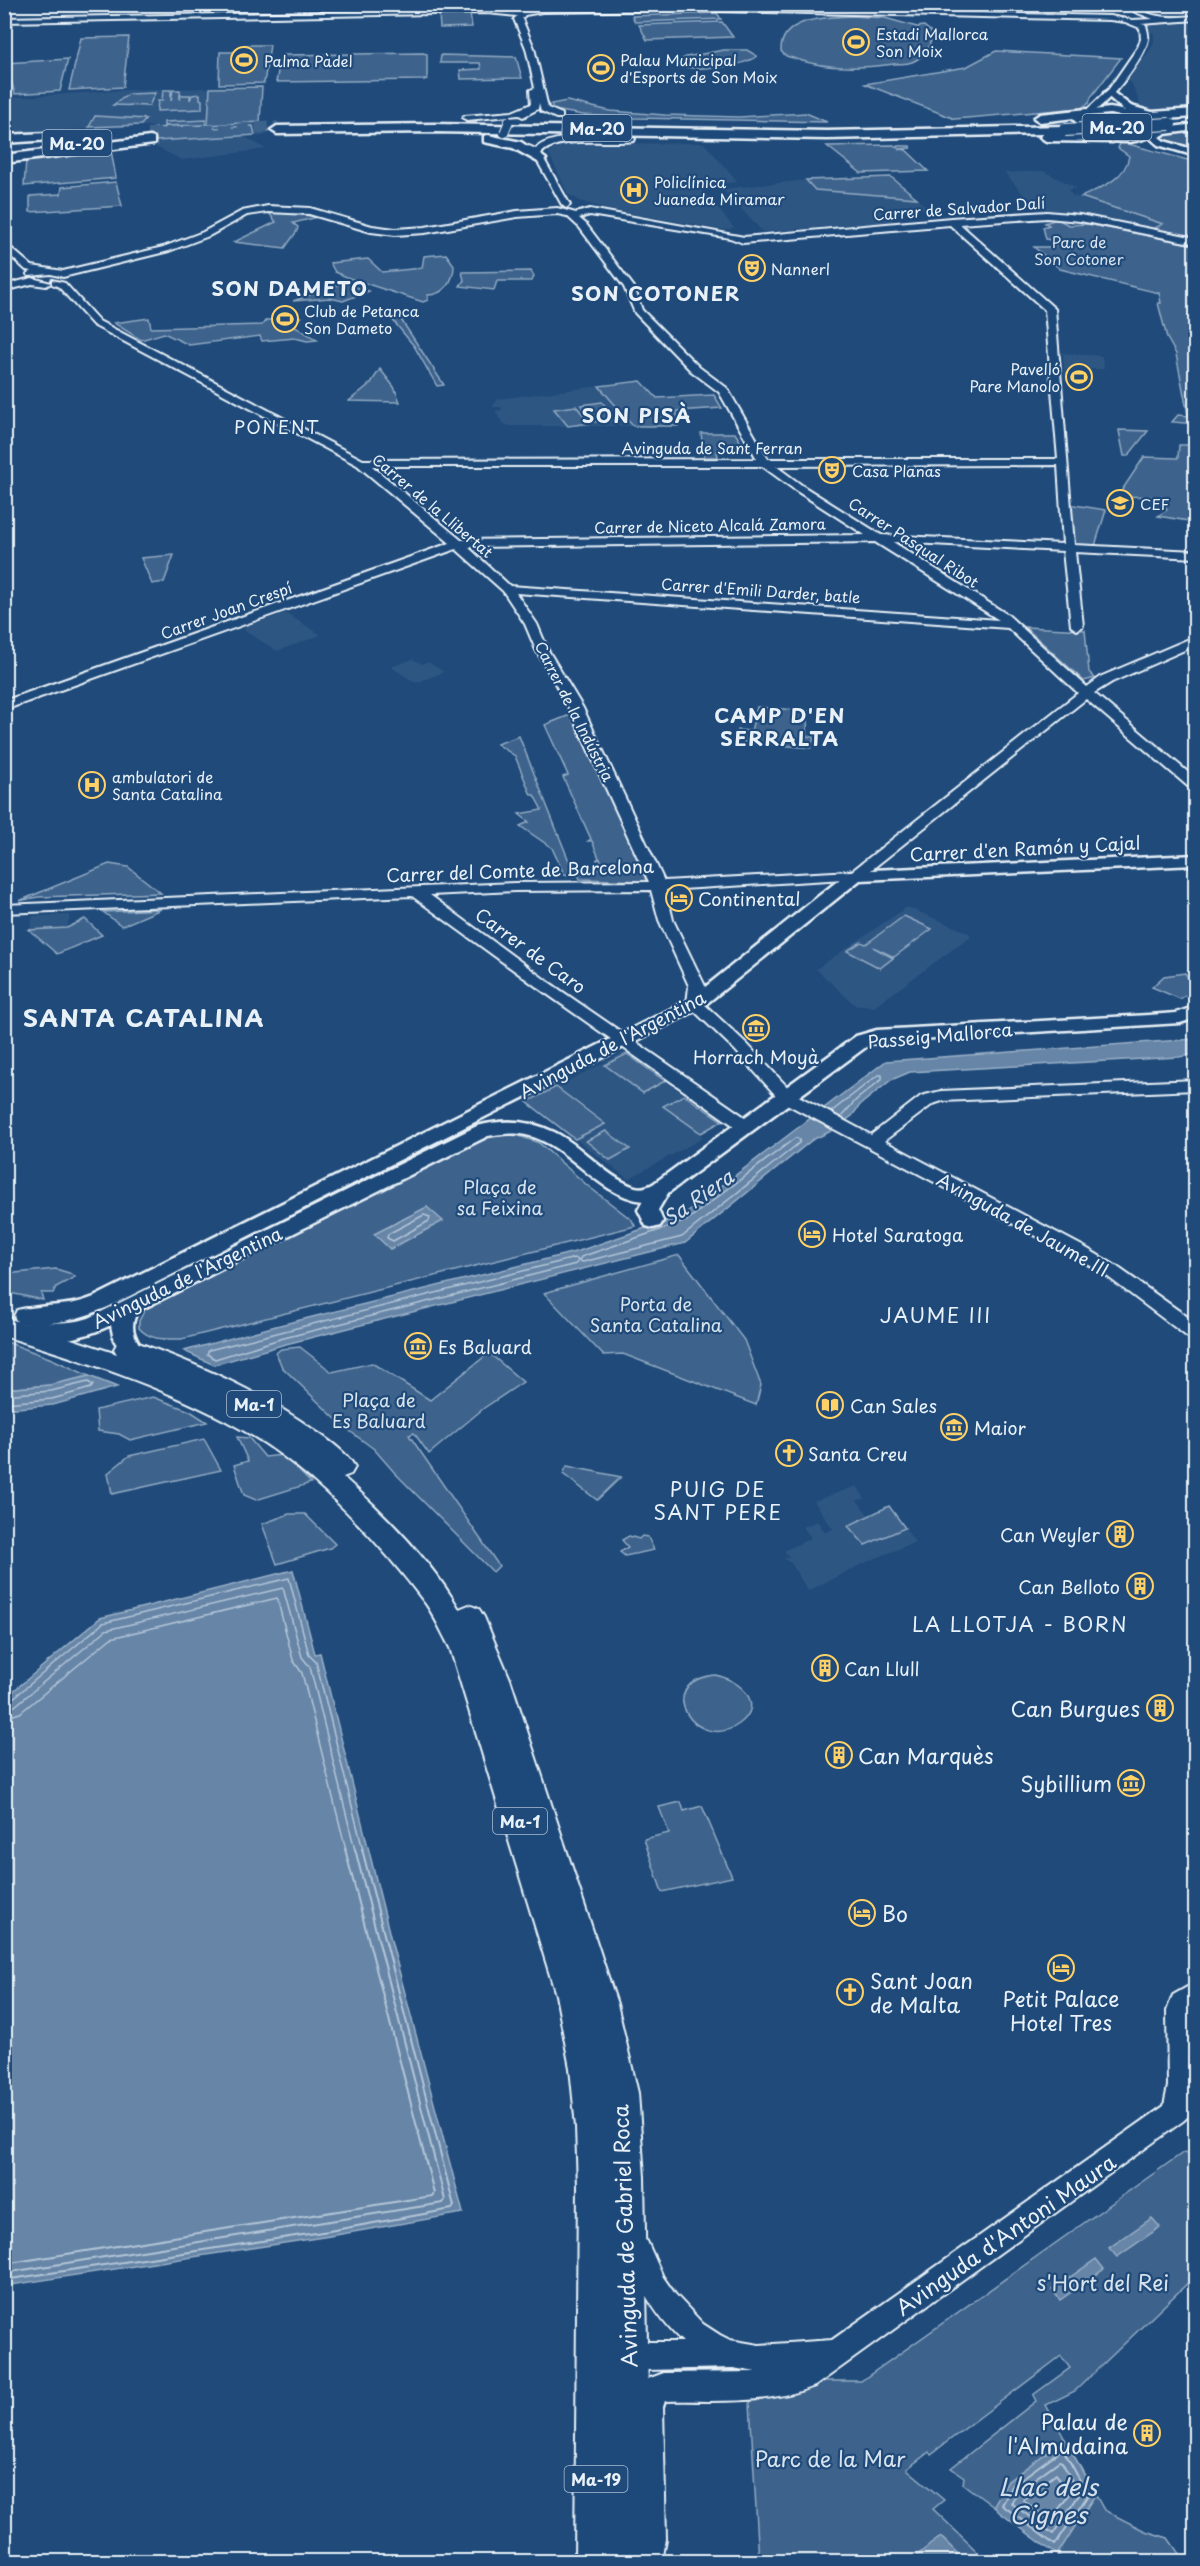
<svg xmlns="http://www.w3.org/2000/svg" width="1200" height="2566" font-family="'Playpen Sans',sans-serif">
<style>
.built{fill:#2e5683}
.green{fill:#3c628c;stroke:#92aac2;stroke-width:1.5}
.water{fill:#6685a7;stroke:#9ab0c7;stroke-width:1.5}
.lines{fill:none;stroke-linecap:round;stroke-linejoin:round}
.shore-far1{stroke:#b4c6d8;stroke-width:1.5}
.shore{stroke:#b4c6d8;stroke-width:2}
.motorway-tunnel{stroke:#3d638d;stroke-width:12;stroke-dasharray:12 6;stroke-linecap:butt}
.tertiary-casing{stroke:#e8f1f8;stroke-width:4}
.secondary-casing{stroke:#e8f1f8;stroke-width:5}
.primary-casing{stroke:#e8f1f8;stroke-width:4}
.trunk-casing{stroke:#e8f1f8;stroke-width:4}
.motorway-casing{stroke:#e8f1f8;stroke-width:5}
.tertiary{fill:#1f4a7a;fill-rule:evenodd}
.secondary{fill:#1f4a7a;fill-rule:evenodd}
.primary{fill:#1f4a7a;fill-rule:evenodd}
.trunk{fill:#1f4a7a;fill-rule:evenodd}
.motorway{fill:#1f4a7a;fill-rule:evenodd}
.tertiary-bridge-casing{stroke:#e8f1f8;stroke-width:10;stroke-linecap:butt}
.motorway-bridge-casing{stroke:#e8f1f8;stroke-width:14;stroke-linecap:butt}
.tertiary-bridge{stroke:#1f4a7a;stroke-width:8}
.motorway-bridge{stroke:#1f4a7a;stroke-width:12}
.labels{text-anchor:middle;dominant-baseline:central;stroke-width:4.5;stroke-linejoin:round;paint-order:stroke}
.far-poi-label{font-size:15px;fill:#e8f1f8;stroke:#1f4a7a;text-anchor:start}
.far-street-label{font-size:15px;fill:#e8f1f8;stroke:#1f4a7a}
.far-park-label{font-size:15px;fill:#d7e3ed;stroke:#1f4a7a}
.shield{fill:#1f4a7a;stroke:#acbfd2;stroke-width:1.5}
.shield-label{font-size:16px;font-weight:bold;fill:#e8f1f8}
.far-quarter-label{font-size:18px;letter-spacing:1.5px;fill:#e8f1f8;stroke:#1f4a7a}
.street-label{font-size:18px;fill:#e8f1f8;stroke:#1f4a7a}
.poi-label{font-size:18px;fill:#e8f1f8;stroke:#1f4a7a;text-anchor:start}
.park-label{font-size:18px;fill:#d7e3ed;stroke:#1f4a7a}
.far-district-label{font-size:20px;font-weight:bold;letter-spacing:1.5px;fill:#e8f1f8;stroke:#1f4a7a}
.water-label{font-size:20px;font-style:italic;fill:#d4e1ec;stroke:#1f4a7a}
.neighbourhood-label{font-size:20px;letter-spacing:1.5px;fill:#e8f1f8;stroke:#1f4a7a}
.near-poi-label{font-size:21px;fill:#e8f1f8;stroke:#1f4a7a;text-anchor:end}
.near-street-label{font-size:21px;fill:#e8f1f8;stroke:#1f4a7a}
.near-park-label{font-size:21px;fill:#d7e3ed;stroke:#1f4a7a}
.district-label{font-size:24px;font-weight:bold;letter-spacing:1.5px;fill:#e8f1f8;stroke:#1f4a7a}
.near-water-label{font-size:24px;font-style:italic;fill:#d4e1ec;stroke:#1f4a7a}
</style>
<rect width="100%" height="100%" fill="#1f4a7a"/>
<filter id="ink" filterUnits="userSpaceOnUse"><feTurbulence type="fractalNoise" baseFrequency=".0167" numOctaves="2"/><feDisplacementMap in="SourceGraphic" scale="12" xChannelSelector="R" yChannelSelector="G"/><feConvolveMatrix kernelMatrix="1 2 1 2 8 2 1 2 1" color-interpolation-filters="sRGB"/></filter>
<g filter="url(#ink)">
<!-- built -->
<g class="built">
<path d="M1129 5H1195V17L1155 18Z"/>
<path d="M1195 21V112L1158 114 1143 111 1132 84 1128 81 1132 71 1146 56 1154 43V33L1144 32 1143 27 1157 22Z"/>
<path d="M210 88 208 125 261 123 265 136 245 137 266 149 182 160 154 146 153 127 148 126 5 133V98L127 90Z"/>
<path d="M704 143 738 182 699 186 734 228 724 230 606 209 580 201 568 194 548 152 565 144Z"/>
<path d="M1043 171 1077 188 1068 190 1073 196 1163 224 1153 229 1069 213 1037 210 1005 173Z"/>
<path d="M806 180 816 190 917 198 928 209 885 212 893 221 763 232 722 189Z"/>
<path d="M1063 353 1102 356 1104 369H1091L1093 381 1065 380Z"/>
<path d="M599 386 633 426H510L504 424 495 411 502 410 501 407H492L498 399Z"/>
<path d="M286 613 321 635 277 651 244 630 245 627Z"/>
<path d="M413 659 422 664 428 662 444 672 416 683 391 667Z"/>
<path d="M907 907 969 933 971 936 874 1007 865 1005 856 1006 816 969Z"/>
<path d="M70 915 67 928 30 929 33 916Z"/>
<path d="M625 1052 722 1121 699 1134 703 1138 628 1179 527 1102Z"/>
<path d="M857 1486 865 1499 857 1500 869 1516 889 1506 915 1542 862 1564 808 1591 791 1563 784 1559 789 1556 784 1551 811 1538 803 1527 817 1521 825 1532 833 1529 814 1501Z"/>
</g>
<!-- green -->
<g class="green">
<path d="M717 13 721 19 635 22 632 16Z"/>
<path d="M439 14H470L472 27 440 28Z"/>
<path d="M853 16 885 18 917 27 924 26 931 32C933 45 924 57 912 62 905 65 901 63 894 64 861 68 829 70 796 59 789 56 786 58 781 51 780 17 829 17 853 16Z"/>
<path d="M722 22 733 37 647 40 639 25Z"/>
<path d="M129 37 123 87 69 90 81 38Z"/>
<path d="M244 45H270L264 83 219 84 220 52H242Z"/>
<path d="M724 50H747L757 56C742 67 692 73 675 63L686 57Z"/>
<path d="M996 51 1121 58 1091 97 1089 103 1081 108 955 119 865 84 966 67Z"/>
<path d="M423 53 427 54V79L424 80 276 82 281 56 284 55Z"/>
<path d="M441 55 516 57 522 78 461 79 460 70 481 69 480 63H440Z"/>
<path d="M68 59 60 91 15 94 6 63Z"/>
<path d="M262 87 260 122 208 125 210 128 253 126 255 135 156 141 155 128 203 125 164 126V122L206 120 205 125H208L210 88Z"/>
<path d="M163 90H171V101L173 90H180V100L181 95H190V100L192 95 200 94V99L202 100V109L157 111 158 101H162Z"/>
<path d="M155 93 149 106 113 105 129 94Z"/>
<path d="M567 101 610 111 665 115 739 117 806 113 827 122 634 118 583 115 554 110 551 104Z"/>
<path d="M1104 112 1132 117 1146 131C1125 144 1102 134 1084 122L1085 116Z"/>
<path d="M95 116 146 119 141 125 89 127Z"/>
<path d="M1195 128V151L1165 143 1157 136Z"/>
<path d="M1121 142 1195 162V237L1153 229 1163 224 1081 197C1100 188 1125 180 1129 156L1118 148Z"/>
<path d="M894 145 899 149 898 146H910L911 148 900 149 906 150 928 171 861 173 827 146Z"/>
<path d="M111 150 116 178 24 186 26 161Z"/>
<path d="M891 177 917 198 815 190 806 180Z"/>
<path d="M116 182 122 206 30 212V196L61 194 62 187Z"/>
<path d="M283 212 318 217 293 223 298 227 297 231 285 248 234 242 276 222 269 213Z"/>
<path d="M1057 219 1069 225 1088 224 1195 245V424L1172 422 1178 415 1188 416 1187 410 1176 354 1167 338 1158 303H1161L1159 293 1060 269 1034 247H1051L1058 244 1055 241 1046 239 1043 227 1049 225 1045 223Z"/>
<path d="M446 254 454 265C454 281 444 295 428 295V300L423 302 349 278 335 272 330 263 368 259 382 272 422 268 424 256Z"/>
<path d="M531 271 534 276 532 281H497L494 290 460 286 464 280 462 272Z"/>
<path d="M343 283 369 291 343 301 330 298 293 301Z"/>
<path d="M278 314 301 317 292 324 317 340 307 341 295 338 262 341 260 336 189 345 164 333 141 340 114 323 149 318 151 328 262 325 266 320H270Z"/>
<path d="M398 315 444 385 437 386 414 346 391 318Z"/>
<path d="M380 369 394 387 400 402 349 401 371 383Z"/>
<path d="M641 381 657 398 714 395 722 408 677 411 678 426H633L599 386Z"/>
<path d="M602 402 617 420 595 422 581 405Z"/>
<path d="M576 406 590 423 568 426 554 409Z"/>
<path d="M1119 431V430L1148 431 1128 456H1124Z"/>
<path d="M701 433H735L742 444 724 447 717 451 718 457H704Z"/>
<path d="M1179 445H1195V522L1158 516 1167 510 1163 497 1118 496 1144 457 1178 458Z"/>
<path d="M1068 504 1106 510 1094 549 1069 548Z"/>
<path d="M174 555 164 582 152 584 141 558Z"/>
<path d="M1025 627 1085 630 1089 672 1095 678 1084 681Z"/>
<path d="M757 707 809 711 806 736 814 737 811 748 736 741 738 730 751 731Z"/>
<path d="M575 713 639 856 646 881 580 879 577 872 604 868 600 859 596 860 599 858 592 841H588L591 839 563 777 568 775 545 725Z"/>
<path d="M519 736 575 876 564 874 552 848 520 826 529 822 519 814 542 810 534 795H531L515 756 497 744Z"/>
<path d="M109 864 128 867 161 893 38 897 19 901Z"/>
<path d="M161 909 122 926 103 912Z"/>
<path d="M904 916 932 929 894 957 873 947 893 958 880 968 847 951 861 942 866 944Z"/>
<path d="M85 919 102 935 57 954 29 930 67 928Z"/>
<path d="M1185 973 1195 989 1180 999 1152 987 1164 976Z"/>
<path d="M627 1054 665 1081 643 1093 605 1065Z"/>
<path d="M556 1087 605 1124 575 1139 527 1102Z"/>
<path d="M684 1095 722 1121 701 1133 663 1106Z"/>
<path d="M606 1131 630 1149 610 1160 586 1141Z"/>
<path d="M496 1133 514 1134 539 1143 588 1186 632 1220 635 1226 182 1339C167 1339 150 1341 139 1328V1321L145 1309 481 1137Z"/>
<path d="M679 1255 744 1340 761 1385 756 1405 623 1354 603 1355 544 1293Z"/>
<path d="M56 1269 69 1273 75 1277 56 1287 53 1293H41L43 1300 5 1292V1274Z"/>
<path d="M4 1341 52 1359 89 1376 50 1385 5 1389Z"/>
<path d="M300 1347 332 1372 372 1363 430 1400 489 1353 523 1382 484 1408 429 1454 414 1433 409 1435 499 1566 493 1572 394 1472 374 1449 343 1426 282 1367 276 1353 281 1349Z"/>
<path d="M153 1397 190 1411 207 1422 130 1440 119 1434 98 1431 96 1410Z"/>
<path d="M237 1437 249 1438 265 1457 283 1455 311 1483 256 1500 244 1495 234 1465 248 1461Z"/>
<path d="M204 1439 221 1470 112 1494 108 1473 129 1456Z"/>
<path d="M567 1466 621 1477 597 1500 563 1474Z"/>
<path d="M889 1506 905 1528 865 1545 848 1526Z"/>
<path d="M289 1514H305L335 1544 330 1548 277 1564 262 1524Z"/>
<path d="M629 1536 639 1539 642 1536 648 1537 654 1550 625 1556 620 1552 628 1547 622 1540Z"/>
<path d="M715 1675C739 1679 767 1704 739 1724 697 1754 650 1683 715 1675Z"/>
<path d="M681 1802 684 1811 702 1806 732 1877 662 1892 644 1839 669 1833 659 1807Z"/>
<path d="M1184 2152 1195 2155V2276L1075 2391 1046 2405 1104 2510 1145 2531 1168 2538 1184 2561H1066L963 2484 964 2477 951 2468 1036 2401 1033 2395 1070 2368 1061 2356 931 2454 929 2452 907 2469 944 2500 933 2509 987 2561H759L749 2385 793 2381H861Z"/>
</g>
<!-- water -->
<g class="water">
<path d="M1195 1039V1054L1179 1057 910 1072 891 1080 860 1105 852 1116 829 1132 812 1140 685 1243 282 1345 214 1365 184 1351 276 1326 579 1251 683 1215 886 1061Z"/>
<path d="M427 1207 443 1221 390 1249 374 1234Z"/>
<path d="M89 1376 117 1387 53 1405 5 1409V1389L50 1385Z"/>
<path d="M293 1570 315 1654 320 1653 392 1944 463 2213 330 2236 5 2286V1698L100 1618Z"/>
<path d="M1152 2218 1160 2227 1117 2257 1109 2248Z"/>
<path d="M1096 2259 1104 2269 1060 2300 1052 2290Z"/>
<path d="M1065 2439 1095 2495 1057 2555 999 2512 994 2506 1008 2481Z"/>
<path d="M941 2537 965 2561H910L936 2540Z"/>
</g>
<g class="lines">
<!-- shore-far1 -->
<g class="shore-far1">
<path d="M831 1112 878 1075H882V1079L856 1100 841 1117"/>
<path d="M795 1138 800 1139 799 1143 682 1237 583 1262 579 1261 581 1257 686 1221Z"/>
<path d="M424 1215 430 1217 429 1221 393 1241 387 1238 388 1234Z"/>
<path d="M575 1258 578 1260 576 1264 280 1339 215 1359 207 1354 209 1350Z"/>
<path d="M4 1395 51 1391 88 1382 93 1385 91 1388 52 1399 4 1403"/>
<path d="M4 1702 11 1700 103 1623 289 1578 309 1655 316 1662 363 1850"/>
<path d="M4 1709 15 1706 106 1630 283 1588 302 1657 310 1667 355 1850"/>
<path d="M4 1718 20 1713 111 1638 277 1598 293 1660 302 1673 346 1850"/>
</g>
<!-- shore -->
<g class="shore">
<path d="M4 2264 432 2196 434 2193 345 1849"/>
<path d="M4 2273 443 2203 445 2200 355 1849"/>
<path d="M4 2280 329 2231 452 2209 454 2206 362 1849"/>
<path d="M1061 2450 1064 2451 1088 2495 1055 2545 1002 2505 1013 2485Z"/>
<path d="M1059 2461 1062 2462 1079 2495 1053 2534 1011 2503 1019 2490Z"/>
<path d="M1056 2474 1069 2495 1050 2521 1023 2500Z"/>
</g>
<!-- motorway-tunnel -->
<path class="motorway-tunnel" d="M148 134 278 127"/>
<defs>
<g id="tertiary">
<path d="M1128 4H1135C1150 21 1176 17 1196 16V20L1141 24 1146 25C1147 30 1149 35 1148 39 1145 58 1106 107 1090 114L1086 112 1087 110 1109 89 1138 47 1141 39 1140 28 1125 22 1110 20 677 10 542 12 525 15 522 19 534 48 548 108 562 114V118H556L541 111 539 103 538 109 523 117 519 115 467 120 463 118 464 116 512 112 531 104 530 90 535 88 526 48 514 19 517 16 487 13 4 22V18L487 9 516 12 542 8 677 6 1110 16 1132 20 1153 19 1135 12Z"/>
<path d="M631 137 635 139 634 141C610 145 556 135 541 154L570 205 566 208 562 205 534 155 525 148 529 146 536 149C549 132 609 137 631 137Z"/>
<path d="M268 206 310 208 372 226 395 229 425 227 517 211 557 208 576 213 590 209 744 237 951 218 1047 212 1080 215 1196 238V244L1080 221 1047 218 960 224 1055 309 1074 545 1196 551V558L1075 552 1083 626 1077 630 1071 626 1063 551 893 542 1008 615 1087 687 1102 676 1196 636V645L1112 682 1094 693 1196 779V790L1191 789 1086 699 861 878 666 890 673 920 705 986 703 1003 747 1044 793 1093 871 1135 921 1096 941 1091 1196 1080V1090L942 1101 933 1104 884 1141 1086 1248 1116 1266 1196 1323V1339L1189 1338 1104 1274 1074 1256 781 1101 735 1050 687 1004 689 986 659 920 651 890 515 891 430 895 547 981 752 1122 754 1126 752 1130H740L537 987 412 896 4 913V905L515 883 649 882 569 708 536 650 525 624 503 591 456 549 4 710V701L450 543 357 465 93 325 59 287 52 284V280L65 283 99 321 363 460 757 459 719 392 691 371 635 313 624 287 580 228 567 216 557 214 517 217 425 233 395 235 371 232 309 214 268 212 247 215 209 236 169 251 63 277 51 274 29 276 27 274 32 271 26 270 4 250V242L32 266 63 271 163 247 203 232 242 211ZM590 215 730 238 743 243 950 225 1045 310 1058 459H768L727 388 699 367 642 310 634 287 586 224 579 218ZM1058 465 1063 544 881 535 803 486 776 466ZM372 466H762L795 490 865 535 461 540ZM875 542 999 620 510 586 468 547ZM516 593 1008 628 1078 693 852 871 664 881 583 708 548 650 537 624Z"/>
<path d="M32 278 51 283 46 286 32 284 4 291V285Z"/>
<path d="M1196 1982V2007L1191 2011V2022L1196 2029V2055L1192 2054V2081L1196 2079V2109L1183 2121 815 2386C767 2405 716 2400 665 2401L663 2407 666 2539 662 2562H633L638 2539 635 2407 645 2380 664 2373 756 2372 733 2368 647 2370 625 2375 615 2371 611 2361 615 2351 647 2342H683C655 2316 638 2286 625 2250L629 2241 638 2237 647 2241 663 2277 675 2294 703 2324 720 2335 730 2340 759 2345 832 2340 1164 2106 1168 2086 1167 2011 1173 1995Z"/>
</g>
<g id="secondary">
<path d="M1110 108C1125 111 1151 113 1156 131L1163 128 1196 124V130L1165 134 1159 137 1164 141 1196 150V156L1158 145 1149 137C1123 148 1091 140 1073 119L1084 111ZM1110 114 1132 118 1146 131C1126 143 1100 135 1084 119L1089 116Z"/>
<path d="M1196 855V865L860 880 701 1008 108 1307C82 1318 46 1329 18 1321L15 1316 18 1311C44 1303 65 1309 94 1297L689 1000 850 871Z"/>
<path d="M1196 1006V1018L1180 1023 935 1038 870 1044 668 1193 658 1210 663 1221 660 1226 653 1228 646 1226 638 1210 643 1201C595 1195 571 1145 526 1135 513 1132 501 1134 488 1136L138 1311C128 1327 135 1337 143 1351L140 1356 132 1359 124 1356 114 1340 111 1325C85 1338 48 1346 19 1337L16 1332 19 1327C43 1320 65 1326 89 1318L477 1126C503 1119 530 1120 554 1132 583 1146 605 1177 635 1187 642 1189 647 1187 653 1184L856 1036 877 1030 1149 1015 1176 1013Z"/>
</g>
<path id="primary" d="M26 1308 47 1314 50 1320 47 1326 38 1328 17 1322 14 1316 17 1310Z"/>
<path id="trunk" d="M4 1317 117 1354 114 1349 118 1342 127 1340 136 1342C201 1366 262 1392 318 1433 331 1442 347 1453 355 1467L351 1474 343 1477C384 1513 432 1562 459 1609L469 1605 479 1609 484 1617 510 1679 617 2004 638 2093 644 2177 651 2562H575L578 2187 576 2127 570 2068 556 1995 450 1648C442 1633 435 1617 426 1604 382 1545 317 1474 253 1436 177 1391 89 1362 4 1336Z"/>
<g id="motorway">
<path d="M1110 90 1131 106 1152 112 1196 109V117L1148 120 1124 117 1122 114 1125 111 1104 93Z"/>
<path d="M1087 109 1093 113 1091 116 1040 122 1034 118 1040 114Z"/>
<path d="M434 124 827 131 1065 126 1071 130 1064 134H1113L1119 138 1113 142 1046 141 1040 137 1043 134 827 139 434 132 277 134 271 130 277 126Z"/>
<path d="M47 133 51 134V140L4 143V135Z"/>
<path d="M488 135 521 142 546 159 540 163 513 148 484 142V136Z"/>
<path d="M150 137 154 138V144L4 163V155Z"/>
</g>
</defs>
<!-- tertiary casing -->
<use href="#tertiary" class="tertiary-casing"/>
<!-- secondary casing -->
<use href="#secondary" class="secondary-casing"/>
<!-- primary casing -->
<use href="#primary" class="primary-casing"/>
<!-- trunk casing -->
<use href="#trunk" class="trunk-casing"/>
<!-- motorway casing -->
<use href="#motorway" class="motorway-casing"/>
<!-- tertiary -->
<use href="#tertiary" class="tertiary"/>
<!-- secondary -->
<use href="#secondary" class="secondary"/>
<!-- primary -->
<use href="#primary" class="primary"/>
<!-- trunk -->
<use href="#trunk" class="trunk"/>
<!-- motorway -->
<use href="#motorway" class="motorway"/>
<defs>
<g id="tertiary-bridge">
<path d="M504 133 509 121"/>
<path d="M564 135 569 124"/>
</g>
<path id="motorway-bridge" d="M1065 130 1170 124"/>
</defs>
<!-- tertiary-bridge casing -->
<use href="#tertiary-bridge" class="tertiary-bridge-casing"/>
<!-- motorway-bridge casing -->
<use href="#motorway-bridge" class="motorway-bridge-casing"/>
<!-- tertiary-bridge -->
<use href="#tertiary-bridge" class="tertiary-bridge"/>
<!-- motorway-bridge -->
<use href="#motorway-bridge" class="motorway-bridge"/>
</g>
</g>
<!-- icons -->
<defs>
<symbol id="stadium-ring" viewBox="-11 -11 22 22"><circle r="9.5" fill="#1f4a7a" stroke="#ffd166" stroke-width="1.5"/><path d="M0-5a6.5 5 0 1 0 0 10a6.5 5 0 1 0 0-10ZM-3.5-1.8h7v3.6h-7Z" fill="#ffd166"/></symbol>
<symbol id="hospital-ring" viewBox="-11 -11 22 22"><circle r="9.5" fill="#1f4a7a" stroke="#ffd166" stroke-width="1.5"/><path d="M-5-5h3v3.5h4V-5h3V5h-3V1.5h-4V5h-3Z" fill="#ffd166"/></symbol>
<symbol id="theatre-ring" viewBox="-11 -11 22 22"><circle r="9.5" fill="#1f4a7a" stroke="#ffd166" stroke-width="1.5"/><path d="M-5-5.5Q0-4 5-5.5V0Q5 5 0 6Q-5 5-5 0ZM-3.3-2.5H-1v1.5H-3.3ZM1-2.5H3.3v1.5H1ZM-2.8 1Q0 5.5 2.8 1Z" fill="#ffd166"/></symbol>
<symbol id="university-ring" viewBox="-11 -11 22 22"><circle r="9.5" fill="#1f4a7a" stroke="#ffd166" stroke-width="1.5"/><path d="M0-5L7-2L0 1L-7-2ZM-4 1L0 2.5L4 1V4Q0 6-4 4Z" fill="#ffd166"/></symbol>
<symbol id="hotel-ring" viewBox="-11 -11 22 22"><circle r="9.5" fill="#1f4a7a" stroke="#ffd166" stroke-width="1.5"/><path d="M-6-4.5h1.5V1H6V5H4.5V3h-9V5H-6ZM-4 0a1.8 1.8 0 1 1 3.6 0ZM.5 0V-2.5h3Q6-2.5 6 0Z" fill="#ffd166"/></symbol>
<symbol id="museum-ring" viewBox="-11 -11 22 22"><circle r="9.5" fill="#1f4a7a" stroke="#ffd166" stroke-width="1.5"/><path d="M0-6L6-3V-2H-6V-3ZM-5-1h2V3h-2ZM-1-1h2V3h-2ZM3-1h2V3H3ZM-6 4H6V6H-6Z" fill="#ffd166"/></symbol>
<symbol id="library-ring" viewBox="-11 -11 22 22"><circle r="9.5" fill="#1f4a7a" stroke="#ffd166" stroke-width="1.5"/><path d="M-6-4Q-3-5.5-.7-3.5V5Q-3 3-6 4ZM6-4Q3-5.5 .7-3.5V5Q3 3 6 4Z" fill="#ffd166"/></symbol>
<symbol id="church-ring" viewBox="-11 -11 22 22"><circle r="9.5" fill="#1f4a7a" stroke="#ffd166" stroke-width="1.5"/><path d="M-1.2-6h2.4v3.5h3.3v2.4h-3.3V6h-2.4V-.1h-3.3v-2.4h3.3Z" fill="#ffd166"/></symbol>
<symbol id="building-ring" viewBox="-11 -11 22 22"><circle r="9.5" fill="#1f4a7a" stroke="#ffd166" stroke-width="1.5"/><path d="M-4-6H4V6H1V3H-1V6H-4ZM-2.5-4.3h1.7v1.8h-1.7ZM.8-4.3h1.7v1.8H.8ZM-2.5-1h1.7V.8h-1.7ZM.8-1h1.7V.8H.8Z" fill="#ffd166"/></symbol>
</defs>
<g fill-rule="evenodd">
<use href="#stadium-ring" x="841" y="27" width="30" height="30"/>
<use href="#stadium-ring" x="229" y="45" width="30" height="30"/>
<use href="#stadium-ring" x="586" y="53" width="30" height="30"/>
<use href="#hospital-ring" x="619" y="175" width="30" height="30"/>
<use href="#theatre-ring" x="737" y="253" width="30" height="30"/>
<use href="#stadium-ring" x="270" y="304" width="30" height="30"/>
<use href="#stadium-ring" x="1064" y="362" width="30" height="30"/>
<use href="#theatre-ring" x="817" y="455" width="30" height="30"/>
<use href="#university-ring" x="1105" y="488" width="30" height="30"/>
<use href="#hospital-ring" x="77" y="770" width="30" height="30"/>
<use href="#hotel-ring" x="664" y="883" width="30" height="30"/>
<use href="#museum-ring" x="741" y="1013" width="30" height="30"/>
<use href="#hotel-ring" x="797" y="1219" width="30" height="30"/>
<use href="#museum-ring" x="403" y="1331" width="30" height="30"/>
<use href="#library-ring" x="815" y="1390" width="30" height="30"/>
<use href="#museum-ring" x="939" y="1412" width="30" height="30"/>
<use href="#church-ring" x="774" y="1438" width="30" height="30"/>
<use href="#building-ring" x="1105" y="1519" width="30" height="30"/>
<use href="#building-ring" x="1125" y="1571" width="30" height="30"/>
<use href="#building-ring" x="810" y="1653" width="30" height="30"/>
<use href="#building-ring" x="1145" y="1693" width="30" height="30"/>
<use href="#building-ring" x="824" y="1740" width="30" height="30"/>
<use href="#museum-ring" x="1116" y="1768" width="30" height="30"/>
<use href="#hotel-ring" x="847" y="1898" width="30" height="30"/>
<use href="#hotel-ring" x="1046" y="1953" width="30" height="30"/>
<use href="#church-ring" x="835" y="1977" width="30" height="30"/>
<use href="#building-ring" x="1132" y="2418" width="30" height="30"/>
</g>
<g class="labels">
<!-- far-poi labels -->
<g class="far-poi-label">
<text x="876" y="33">Estadi Mallorca<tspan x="876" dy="17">Son Moix</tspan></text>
<text x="620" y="59">Palau Municipal<tspan x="620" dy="17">d'Esports de Son Moix</tspan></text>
<text x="264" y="60">Palma Pàdel</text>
<text x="654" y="181">Policlínica<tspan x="654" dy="17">Juaneda Miramar</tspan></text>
<text x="771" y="268">Nannerl</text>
<text x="304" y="310">Club de Petanca<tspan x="304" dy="17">Son Dameto</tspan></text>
<text x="1060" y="368" text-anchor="end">Pavelló<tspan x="1060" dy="17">Pare Manolo</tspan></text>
<text x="852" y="470">Casa Planas</text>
<text x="1140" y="503">CEF</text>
<text x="112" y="776">ambulatori de<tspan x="112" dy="17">Santa Catalina</tspan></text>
</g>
<!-- far-street labels -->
<g class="far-street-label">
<text transform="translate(959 208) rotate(-4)">Carrer de Salvador Dalí</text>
<text x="712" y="447">Avinguda de Sant Ferran</text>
<text transform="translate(433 505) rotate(40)">Carrer de la Llibertat</text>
<text transform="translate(710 525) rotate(-1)">Carrer de Niceto Alcalá Zamora</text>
<text transform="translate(914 542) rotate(33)">Carrer Pasqual Ribot</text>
<text transform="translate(761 590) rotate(4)">Carrer d'Emili Darder, batle</text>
<text transform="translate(226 610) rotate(-20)">Carrer Joan Crespí</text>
<text transform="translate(575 711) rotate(63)">Carrer de la Indústria</text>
</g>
<!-- far-park labels -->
<g class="far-park-label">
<text x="1079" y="241">Parc de<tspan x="1079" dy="17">Son Cotoner</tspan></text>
</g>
<!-- shield labels -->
<g class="shield">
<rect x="1082.5" y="114" width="69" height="26" rx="4.5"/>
<rect x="562.5" y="115" width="69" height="26" rx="4.5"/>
<rect x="42.5" y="130" width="69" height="26" rx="4.5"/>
<rect x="227" y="1391" width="54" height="26" rx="4.5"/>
<rect x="493" y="1808" width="54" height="26" rx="4.5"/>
<rect x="564.5" y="2466" width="63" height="26" rx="4.5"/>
</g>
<g class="shield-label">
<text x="1117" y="127">Ma-20</text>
<text x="597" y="128">Ma-20</text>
<text x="77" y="143">Ma-20</text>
<text x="254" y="1404">Ma-1</text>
<text x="520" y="1821">Ma-1</text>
<text x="596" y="2479">Ma-19</text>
</g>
<!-- far-quarter labels -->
<g class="far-quarter-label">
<text x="277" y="426">PONENT</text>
</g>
<!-- street labels -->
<g class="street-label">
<text transform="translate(1025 848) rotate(-3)">Carrer d'en Ramón y Cajal</text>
<text transform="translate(520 870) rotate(-2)">Carrer del Comte de Barcelona</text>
<text transform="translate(531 950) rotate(36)">Carrer de Caro</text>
<text transform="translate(940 1035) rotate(-5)">Passeig Mallorca</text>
<text transform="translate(612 1044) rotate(-28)">Avinguda de l'Argentina</text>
<text transform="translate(1023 1224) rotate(29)">Avinguda de Jaume III</text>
<text transform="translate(187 1277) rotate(-26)">Avinguda de l'Argentina</text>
</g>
<!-- poi labels -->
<g class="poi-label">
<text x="698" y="898">Continental</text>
<text x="756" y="1056" text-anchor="middle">Horrach Moyà</text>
<text x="832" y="1234">Hotel Saratoga</text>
<text x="438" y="1346">Es Baluard</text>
<text x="850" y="1405">Can Sales</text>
<text x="974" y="1427">Maior</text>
<text x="808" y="1453">Santa Creu</text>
<text x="1100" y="1534" text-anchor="end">Can Weyler</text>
<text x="1120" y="1586" text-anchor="end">Can Belloto</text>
<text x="844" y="1668">Can Llull</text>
</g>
<!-- park labels -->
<g class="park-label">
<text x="500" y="1186">Plaça de<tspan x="500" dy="21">sa Feixina</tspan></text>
<text x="656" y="1303">Porta de<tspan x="656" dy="21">Santa Catalina</tspan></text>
<text x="379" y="1399">Plaça de<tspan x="379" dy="21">Es Baluard</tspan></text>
</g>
<!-- far-district labels -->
<g class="far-district-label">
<text x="290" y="288">SON DAMETO</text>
<text x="656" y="293">SON COTONER</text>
<text x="637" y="415">SON PISÀ</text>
<text x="780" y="715">CAMP D'EN<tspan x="780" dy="23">SERRALTA</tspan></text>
</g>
<!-- water labels -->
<g class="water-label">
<text transform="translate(698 1197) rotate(-35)">Sa Riera</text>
</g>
<!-- neighbourhood labels -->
<g class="neighbourhood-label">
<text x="936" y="1315">JAUME III</text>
<text x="718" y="1489">PUIG DE<tspan x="718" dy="23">SANT PERE</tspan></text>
<text x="1020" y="1624">LA LLOTJA - BORN</text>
</g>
<!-- near-poi labels -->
<g class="near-poi-label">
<text x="1140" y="1708">Can Burgues</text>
<text x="858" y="1755" text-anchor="start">Can Marquès</text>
<text x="1112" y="1783">Sybillium</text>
<text x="882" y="1913" text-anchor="start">Bo</text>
<text x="870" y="1980" text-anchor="start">Sant Joan<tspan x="870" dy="24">de Malta</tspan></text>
<text x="1061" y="1998" text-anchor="middle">Petit Palace<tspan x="1061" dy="24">Hotel Tres</tspan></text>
<text x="1128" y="2421">Palau de<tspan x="1128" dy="24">l'Almudaina</tspan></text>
</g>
<!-- near-street labels -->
<g class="near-street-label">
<text transform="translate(1005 2234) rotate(-35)">Avinguda d'Antoni Maura</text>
<text transform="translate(624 2236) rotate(-92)">Avinguda de Gabriel Roca</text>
</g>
<!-- near-park labels -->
<g class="near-park-label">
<text x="1103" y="2282">s'Hort del Rei</text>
<text x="830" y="2458">Parc de la Mar</text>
</g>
<!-- district labels -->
<g class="district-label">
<text x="144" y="1017">SANTA CATALINA</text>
</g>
<!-- near-water labels -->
<g class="near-water-label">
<text x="1048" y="2486">Llac dels<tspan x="1048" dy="28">Cignes</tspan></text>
</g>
</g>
<!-- margin -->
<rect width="1200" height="2566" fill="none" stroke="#1f4a7a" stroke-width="24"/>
<rect x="12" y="12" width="1176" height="2542" fill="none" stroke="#e8f1f8" stroke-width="2" filter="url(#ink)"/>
</svg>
